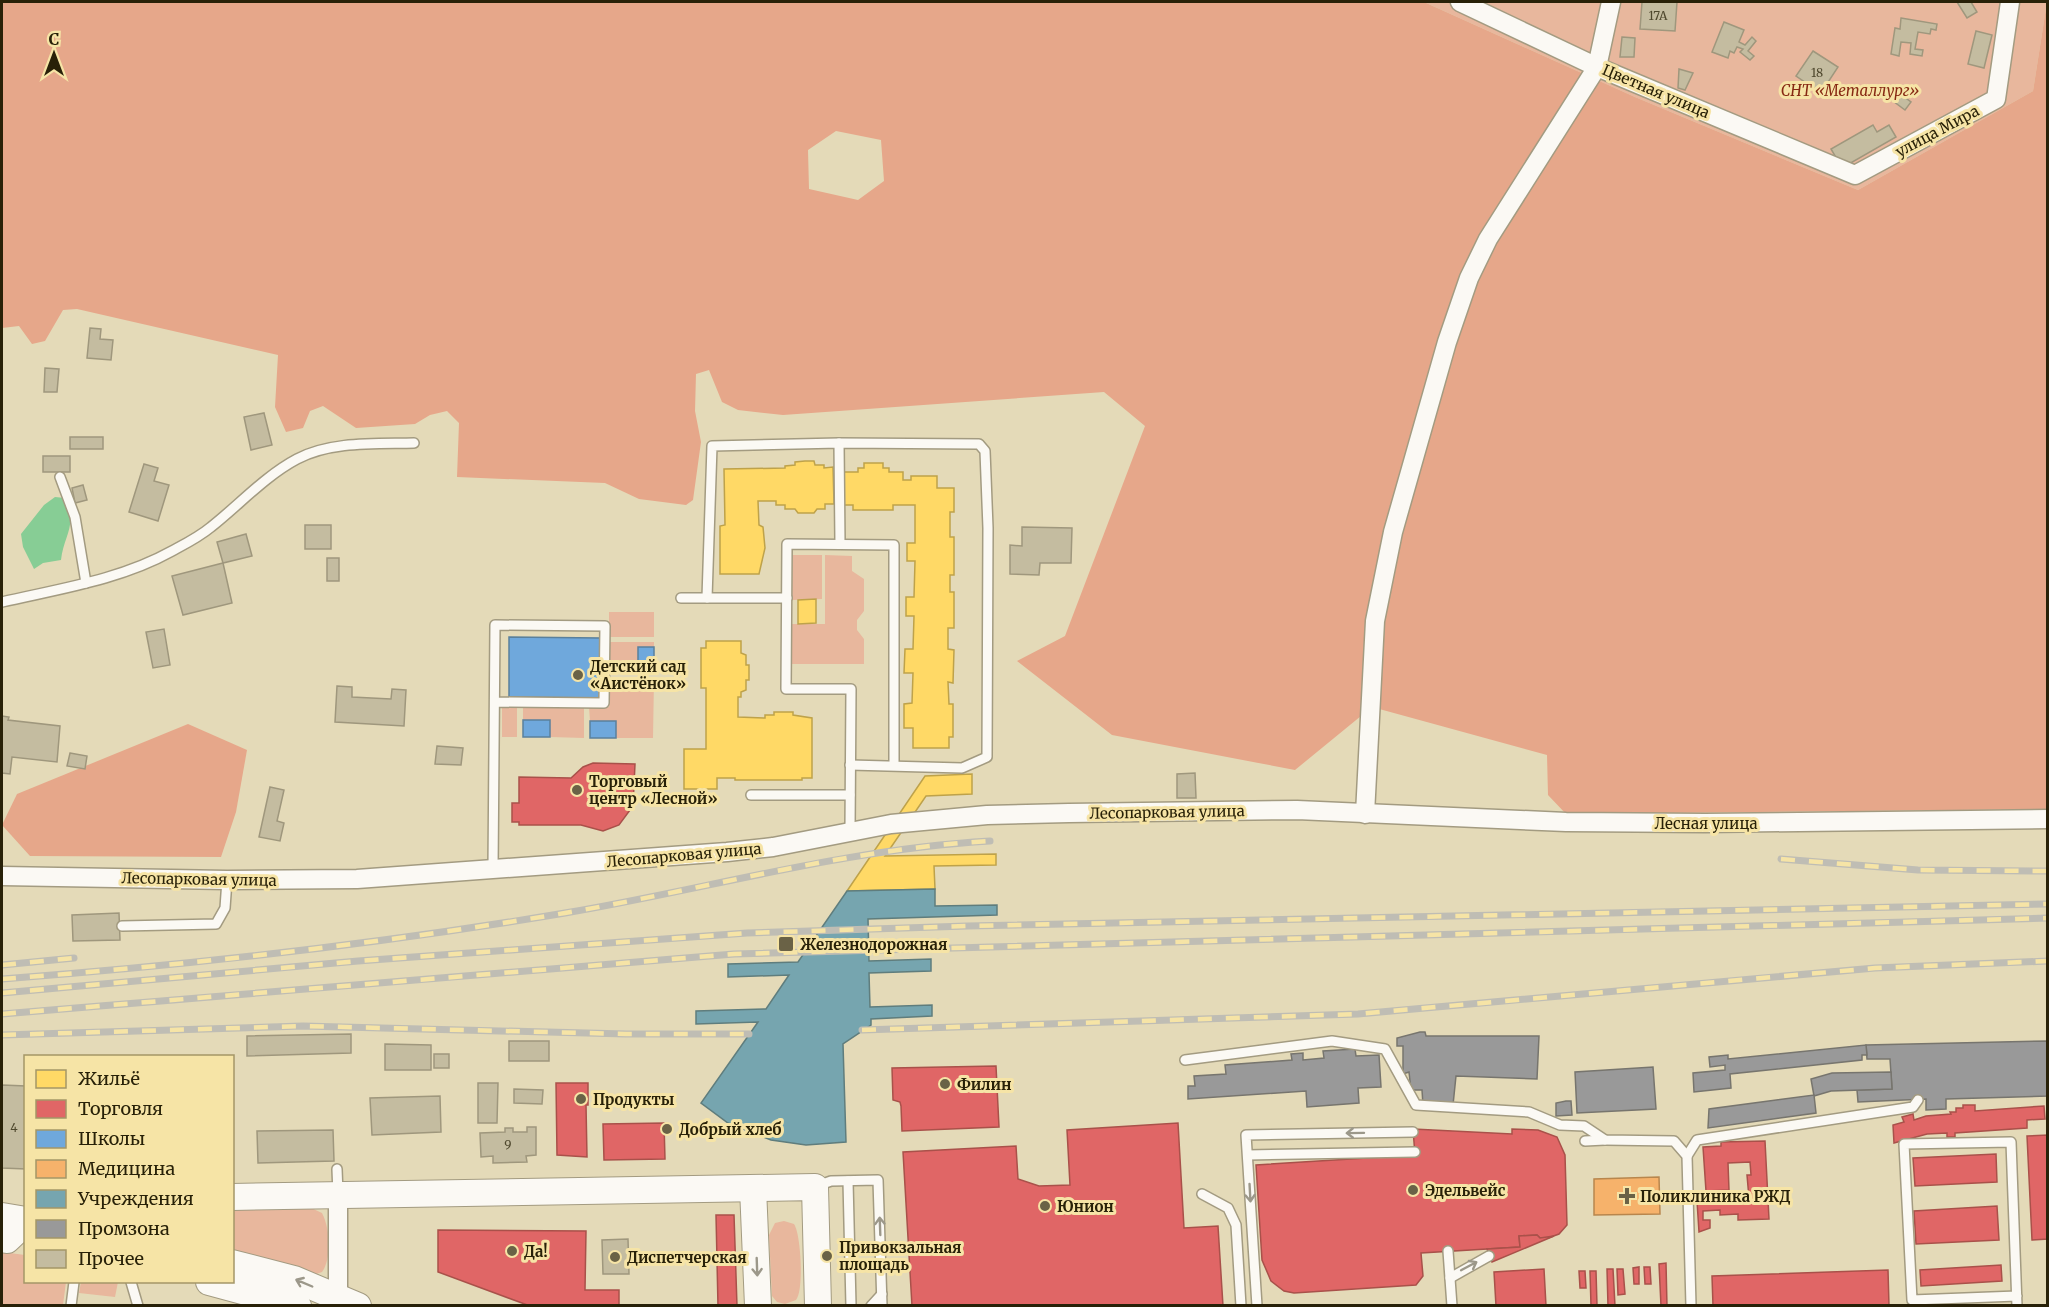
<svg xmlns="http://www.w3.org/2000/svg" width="2049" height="1307" font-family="Merriweather,serif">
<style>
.green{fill:#e8b79d}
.forest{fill:#e6a78a;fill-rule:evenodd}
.water{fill:#87cd95}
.homes{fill:#ffd966;stroke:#bea24a;stroke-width:1.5}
.shops{fill:#e06666;stroke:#a9514a;stroke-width:1.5}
.schools{fill:#6fa8dc;stroke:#5a809c;stroke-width:1.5}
.health{fill:#f6b26b;stroke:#b8864d;stroke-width:1.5}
.public{fill:#76a5af;stroke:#5f7d7d;stroke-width:1.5}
.industry{fill:#999;stroke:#77756e;stroke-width:1.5}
.building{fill:#c4bca0;stroke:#9f977d;stroke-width:1.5}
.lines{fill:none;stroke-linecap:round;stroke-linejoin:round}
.lane-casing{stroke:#a39b81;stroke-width:12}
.street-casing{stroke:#a39b81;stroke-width:21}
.secondary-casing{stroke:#a39b81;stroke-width:28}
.lane{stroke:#fbf9f4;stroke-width:9}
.street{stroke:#fbf9f4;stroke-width:18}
.secondary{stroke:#fbf9f4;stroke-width:26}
.rail-casing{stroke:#bfbdb4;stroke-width:7}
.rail{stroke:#f6e4a6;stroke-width:4.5;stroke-dasharray:14;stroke-linecap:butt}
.oneway{stroke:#9c988a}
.poi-dot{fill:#6a6246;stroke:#f6e4a6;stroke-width:2}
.labels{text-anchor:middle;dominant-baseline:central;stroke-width:6;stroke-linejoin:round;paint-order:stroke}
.number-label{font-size:12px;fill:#4f482e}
.park-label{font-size:15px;font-style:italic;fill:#872913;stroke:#f6e4a6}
.street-label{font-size:15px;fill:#282108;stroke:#f6e4a6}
.poi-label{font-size:15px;font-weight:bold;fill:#282108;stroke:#f6e4a6;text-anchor:start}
</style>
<rect width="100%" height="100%" fill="#e4dab8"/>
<!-- green -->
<g class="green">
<path d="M1424 2H2047L2033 91 1858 190 1635 97Z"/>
<path d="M792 555H822V599L792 600Z"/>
<path d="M825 555 852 556V571L864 579V611L857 620V630L864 639V664H791V624H825Z"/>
<rect x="609" y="612" width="45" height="25"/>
<path d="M609 642H654V647H638V673H609Z"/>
<path d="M609 678 654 679 653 738H616V721H590L589 707H609Z"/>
<rect x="502" y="707" width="15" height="30"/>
<path d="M523 707H584V738L550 737V720H523Z"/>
<path d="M309 1207 322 1213C330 1228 332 1258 322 1272L311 1276 233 1258V1208Z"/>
<path d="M784 1221 794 1224C801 1234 804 1291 796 1300L785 1304 777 1302 772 1296 769 1235 775 1223Z"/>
<path d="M2 1252 25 1255 26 1282H66L63 1305H2Z"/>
<path d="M81 1282H118L115 1297 79 1293Z"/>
</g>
<!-- forest -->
<g class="forest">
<path d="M2 2H1424L1635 97 1858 190 2033 91 2047 2V809L1566 814 1548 795 1547 755 1372 707 1295 770 1112 735 1017 661 1065 636 1145 426 1104 392 783 415 738 410 722 402 709 370 696 374 695 411 701 442 693 500 686 505 639 499 605 483 457 477 459 423 447 411 430 415 415 424 356 428 323 406 310 411 303 428 286 432 275 407 278 355 77 309 63 310 45 341 32 344 19 326 2 328ZM836 131 881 140 884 181 858 200 809 189 808 150Z"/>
<path d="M188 724 247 750 236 812 221 857 30 856 2 825 17 794Z"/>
</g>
<!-- water -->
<path class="water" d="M55 497 65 498C78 526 64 534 61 560L43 563 34 569 23 547 21 534 44 505Z"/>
<!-- homes -->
<g class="homes">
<path d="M805 461H814L815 465H824V468L833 467 834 504H825V509H817L814 513H798L795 509H785V505H776V501H758L759 525 763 527 765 548 759 574H720V526L725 525 724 469 785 468V466L795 465V462Z"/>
<path d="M864 463H883V468H889V472H903V480H911V476H937V488H954V512H950V537H954V575H950V592H954V628H948V649L954 650 953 683 948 682 949 704H953V737H949V748H913V728H904V704L912 703 913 673H904L905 649H913L914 616H906V597H914L915 561H907V543H915V505H893V510H853V505H844V472H858V468H864Z"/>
<path d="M816 599V623L798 624V600Z"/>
<path d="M706 641H741V653L746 655V665H749V680H746V690L741 692V697H738V717L765 718V715H774V712H793V715L812 718V778H802V780H735V778H717V789H684V749H706V688H701V648H706Z"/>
<path d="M972 774V794L926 796 885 856 996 854V865L934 866 935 889 847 891 925 776Z"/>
</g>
<!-- shops -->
<g class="shops">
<path d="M593 763 635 764 633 806 619 825 603 831 581 825H519V822H512V803H519V777L571 778 583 767Z"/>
<path d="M996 1066 999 1127 902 1131 901 1106 900 1102 893 1100 892 1068Z"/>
<path d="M556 1083H588V1105H586L587 1157 557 1155Z"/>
<path d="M1963 1105H1975V1111L2044 1106 2045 1119 2027 1120V1128L1955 1133V1137H1947V1133L1927 1134 1894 1143 1893 1125 1904 1122 1902 1117 1913 1114 1914 1120 1926 1116 1951 1114 1950 1112H1956V1108H1963Z"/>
<path d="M664 1123 665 1159 604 1160 603 1124Z"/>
<path d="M1178 1123 1184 1228 1218 1226 1223 1306H912L903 1152 1016 1146 1018 1179 1039 1186 1070 1185 1067 1130Z"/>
<path d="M1413 1129 1512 1134V1129L1538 1130 1557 1137 1565 1155 1567 1225 1559 1234 1548 1238H1540L1537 1235 1519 1236 1520 1247 1421 1253 1423 1276 1416 1285 1294 1293 1284 1291 1271 1281 1262 1260 1256 1165 1415 1155Z"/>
<path d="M2048 1135V1239L2032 1240 2027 1136Z"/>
<path d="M1765 1141 1769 1219 1738 1220V1214L1720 1215V1210L1703 1211V1220H1710V1228L1699 1232 1697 1201 1749 1198 1747 1175H1751L1750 1162 1728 1163 1729 1190 1706 1191 1703 1147 1721 1146V1142Z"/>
<path d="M1996 1154 1997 1182 1915 1186 1913 1158Z"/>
<path d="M1997 1206 1999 1240 1916 1244 1914 1211Z"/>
<path d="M716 1215H734L737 1306H718Z"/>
<path d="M438 1230 586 1231 585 1290H619V1306H530L438 1272Z"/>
<path d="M1537 1235 1540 1238 1554 1236 1492 1262 1487 1249 1520 1247 1519 1236Z"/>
<path d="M1666 1263 1667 1306H1661L1659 1264Z"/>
<path d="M2001 1265 2002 1281 1921 1286 1920 1270Z"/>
<path d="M1639 1267V1284H1634L1633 1268Z"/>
<path d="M1644 1267H1650L1651 1284H1645Z"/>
<path d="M1544 1269 1546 1306H1496L1494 1272Z"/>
<path d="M1607 1269H1613L1615 1306H1608Z"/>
<path d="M1617 1269H1623L1625 1294 1618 1295Z"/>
<path d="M1888 1270 1889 1306H1713L1712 1276Z"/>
<path d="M1579 1271H1585L1586 1288H1580Z"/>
<path d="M1590 1271H1596L1597 1305 1591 1306Z"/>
</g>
<!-- schools -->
<g class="schools">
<path d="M509 637 600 638V698L509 697Z"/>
<rect x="638" y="647" width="16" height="26"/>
<rect x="523" y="720" width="27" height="17"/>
<rect x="590" y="721" width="26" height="17"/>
</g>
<!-- health -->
<path class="health" d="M1659 1177 1660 1214 1594 1215V1179Z"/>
<!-- public -->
<path class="public" d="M935 889V906L997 905V915L868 919 869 961 931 959V971L869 973 870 1007 932 1005V1016L871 1019V1025L843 1044 846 1142 806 1145 771 1140 728 1123 701 1103 758 1022 696 1024V1011L766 1009 789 975 728 977V964L798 962 847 891Z"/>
<!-- industry -->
<g class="industry">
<path d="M1420 1032H1425L1426 1036H1539L1537 1079 1456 1076 1453 1105H1423L1422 1090H1411L1409 1072 1403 1074V1046H1397V1038Z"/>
<path d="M2048 1041V1096L1946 1099V1109L1926 1110V1099L1858 1102 1857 1090 1892 1089 1890 1059H1867L1866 1045Z"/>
<path d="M1866 1045 1867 1055H1862V1060L1730 1074 1731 1088 1694 1092 1693 1073 1725 1070V1065L1710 1067 1709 1057 1728 1055V1059Z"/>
<path d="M1355 1049 1356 1056 1379 1055 1381 1087 1358 1088 1359 1103 1307 1107 1306 1091 1188 1099V1086H1195L1194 1076 1226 1074 1225 1065 1292 1060 1291 1054 1303 1053V1060L1324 1058 1323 1051Z"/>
<path d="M1653 1067 1656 1109 1577 1113 1575 1072Z"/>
<path d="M1891 1072 1892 1089 1831 1091 1814 1096 1811 1079 1832 1073Z"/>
<path d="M1814 1095 1816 1113 1708 1128 1709 1109Z"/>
<path d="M1566 1101H1571L1572 1115 1556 1116V1103Z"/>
</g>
<!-- building -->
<g class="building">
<path d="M1642 2H1677L1675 31 1640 29Z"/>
<path d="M1957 2H1971L1977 12 1967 18Z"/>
<path d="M1901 18 1937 24 1936 30 1931 29 1930 34 1918 32 1915 49 1923 50 1922 56 1910 54 1911 43 1901 42 1899 56 1891 54 1895 28 1900 29Z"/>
<path d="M1724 22 1744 30 1739 42 1745 45 1752 37 1756 41 1748 51 1754 56 1750 60 1740 52 1743 49 1737 47 1734 53 1730 51 1728 58 1712 52Z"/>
<path d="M1976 31 1992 35 1984 68 1968 64Z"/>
<path d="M1622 37 1635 38 1634 57H1620Z"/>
<path d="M1813 51 1838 67 1821 93 1796 76Z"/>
<path d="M1679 69 1693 73 1685 90 1678 88Z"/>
<path d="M1895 90 1911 102 1905 110 1889 98Z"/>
<path d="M1873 125 1877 132 1889 125 1896 137 1842 168 1831 149Z"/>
<path d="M90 328 101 329 100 339 113 340 111 360 87 358Z"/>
<path d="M45 368 59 369 57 392H44Z"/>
<path d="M264 413 272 445 251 450 244 417Z"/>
<rect x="70" y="437" width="33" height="12"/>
<rect x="43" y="456" width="27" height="16"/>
<path d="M144 464 158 468 154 481 169 485 158 521 129 512Z"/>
<path d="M83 485 87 500 75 503 72 488Z"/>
<rect x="305" y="525" width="26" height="24"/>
<path d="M1022 527 1072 528 1071 563H1040L1039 575 1010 574V545L1022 546Z"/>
<path d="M246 534 252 556 223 563 217 542Z"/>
<rect x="327" y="558" width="12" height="23"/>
<path d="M223 563 232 603 183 615 172 576Z"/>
<path d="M164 629 170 665 153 668 146 632Z"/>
<path d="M337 686 352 687V697L391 699 392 689 406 690 404 726 335 722Z"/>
<path d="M2 716 9 717 8 720 60 726 57 762 12 757 10 774 2 773Z"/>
<path d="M437 746 463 748 461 765 435 764Z"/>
<path d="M70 753 87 756 85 769 67 766Z"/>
<path d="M1195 773 1196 798H1177V774Z"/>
<path d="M270 787 284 790 277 821 284 823 280 841 259 837Z"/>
<path d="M119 913 120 940 73 941 72 915Z"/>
<path d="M351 1034V1053L247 1056V1036Z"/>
<rect x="509" y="1041" width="40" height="20"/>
<path d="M385 1044 431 1045V1070H385Z"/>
<rect x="434" y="1054" width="15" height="14"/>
<path d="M478 1083H498L497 1123H478Z"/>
<path d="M2 1085 26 1086V1169L2 1168Z"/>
<path d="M514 1089 543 1090 542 1104 514 1103Z"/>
<path d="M440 1096 441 1132 372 1135 370 1098Z"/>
<path d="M527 1127H536V1155L526 1156 527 1162 493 1163V1156L481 1157 480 1133 505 1132V1128H513V1132H527Z"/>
<path d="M333 1130 334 1161 258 1163 257 1131Z"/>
<path d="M628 1239 629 1274H603L602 1240Z"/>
</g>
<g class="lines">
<defs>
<g id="lane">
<path d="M839 443 840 544"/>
<path d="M60 477 75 517 86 583"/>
<path d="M681 598H787"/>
<path d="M707 598 712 446 839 443 979 444 985 451 988 528 987 757 962 768 850 765"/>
<path d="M2 602C58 589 120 580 172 551 185 544 199 537 211 527 239 505 265 476 297 459 331 441 376 444 414 443"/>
<path d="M751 795H850"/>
<path d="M850 831 851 689H786L787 544 894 545V765"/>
<path d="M493 870 495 625 605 626 604 703 495 702"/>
<path d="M122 926 216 924 225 908 227 880"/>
<path d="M1185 1060 1332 1041 1385 1049 1416 1105 1529 1112 1560 1125 1584 1126 1605 1140 1674 1141 1687 1156 1691 1306"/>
<path d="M1585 1141 1605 1140"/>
<path d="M1248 1155 1415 1152"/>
<path d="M1687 1156 1697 1140 1913 1107 1918 1100"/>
<path d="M337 1169 338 1194"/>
<path d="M848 1181 851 1306"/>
<path d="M817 1186 831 1181 878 1180 882 1306"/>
<path d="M1202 1194 1228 1208 1236 1225 1241 1306"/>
<path d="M1448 1251 1452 1306"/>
<path d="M1450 1278 1489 1256"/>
<path d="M131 1282 138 1306"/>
<path d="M2017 1296 1912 1300 1904 1144 2011 1142 2017 1306"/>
<path d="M71 1306 74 1282"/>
<path d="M871 1306 882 1294"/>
<path d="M1257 1306 1246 1135 1413 1132"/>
</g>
<g id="street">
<path d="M1460 2 1597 67 1855 175 1996 99 2010 2"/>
<path d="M1365 814 1375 621 1393 532 1447 342 1469 278 1488 239 1597 67 1611 2"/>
<path d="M2 876 227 880 357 879 727 852 773 847 891 824 987 815 1069 813 1297 810 1566 822 1705 823 2048 819"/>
<path d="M338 1194V1297"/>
</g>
<g id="secondary">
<path d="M753 1188 758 1306"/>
<path d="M232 1197 815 1187 818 1306"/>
<path d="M2 1216 26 1220"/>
<path d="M7 1240 26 1222"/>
<path d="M232 1263 294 1279 358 1306"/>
<path d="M209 1282 298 1306"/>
</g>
</defs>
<!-- lane casing -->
<use href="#lane" class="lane-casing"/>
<!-- street casing -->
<use href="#street" class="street-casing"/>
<!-- secondary casing -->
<use href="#secondary" class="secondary-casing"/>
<!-- lane -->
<use href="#lane" class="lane"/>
<!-- street -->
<use href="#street" class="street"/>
<!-- secondary -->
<use href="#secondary" class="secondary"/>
<defs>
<g id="rail">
<path d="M1781 859 1918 870 2048 871"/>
<path d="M2 965 74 958"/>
<path d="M2 979C189 965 379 944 565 913 707 889 845 849 990 841"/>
<path d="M2 993 358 961 747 933 967 926 2048 904"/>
<path d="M2 1014 734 954 2048 918"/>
<path d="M862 1030 1358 1014 1875 968 2048 961"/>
<path d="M2 1035 303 1026 626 1034H749"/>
</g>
</defs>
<!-- rail casing -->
<use href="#rail" class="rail-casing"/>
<!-- rail -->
<use href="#rail" class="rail"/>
</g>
<!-- one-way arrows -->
<defs><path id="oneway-shaft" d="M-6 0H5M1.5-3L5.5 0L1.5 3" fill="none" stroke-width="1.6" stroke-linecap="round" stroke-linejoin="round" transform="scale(1.5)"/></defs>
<g class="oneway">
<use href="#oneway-shaft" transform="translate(1355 1133) rotate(179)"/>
<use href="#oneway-shaft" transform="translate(1250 1193) rotate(87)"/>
<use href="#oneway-shaft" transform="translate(880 1226) rotate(-92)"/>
<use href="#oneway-shaft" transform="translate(1469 1266) rotate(-28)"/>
<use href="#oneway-shaft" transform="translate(757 1267) rotate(88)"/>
<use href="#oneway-shaft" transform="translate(304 1283) rotate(-157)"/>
</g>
<!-- markers -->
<g class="poi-dot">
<circle cx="578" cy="675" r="6"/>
<circle cx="577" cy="790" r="6"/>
<rect x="778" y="936" width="16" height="16" rx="3"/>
<circle cx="945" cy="1084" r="6"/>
<circle cx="581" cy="1099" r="6"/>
<circle cx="667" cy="1129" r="6"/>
<circle cx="1413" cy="1190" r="6"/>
<path d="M1624 1187h6v6h6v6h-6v6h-6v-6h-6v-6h6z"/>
<circle cx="1045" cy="1206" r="6"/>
<circle cx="512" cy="1251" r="6"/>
<circle cx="827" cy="1256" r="6"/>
<circle cx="615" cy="1257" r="6"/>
</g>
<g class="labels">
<!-- number labels -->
<g class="number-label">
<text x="1658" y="15">17А</text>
<text x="1817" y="72">18</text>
<text x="14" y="1127">4</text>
<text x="508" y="1144">9</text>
</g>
<!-- park labels -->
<g class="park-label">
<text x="1850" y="90">СНТ «Металлург»</text>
</g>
<!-- street labels -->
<g class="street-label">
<text transform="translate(1656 91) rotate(23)">Цветная улица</text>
<text transform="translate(1937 131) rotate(-28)">улица Мира</text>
<text transform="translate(1167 812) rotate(-1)">Лесопарковая улица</text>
<text x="1706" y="823">Лесная улица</text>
<text transform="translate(684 855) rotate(-5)">Лесопарковая улица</text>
<text transform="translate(199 879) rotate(1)">Лесопарковая улица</text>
</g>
<!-- poi labels -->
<g class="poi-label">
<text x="590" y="666">Детский сад<tspan x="590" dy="17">«Аистёнок»</tspan></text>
<text x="589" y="781">Торговый<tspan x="589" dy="17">центр «Лесной»</tspan></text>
<text x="800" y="944">Железнодорожная</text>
<text x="957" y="1084">Филин</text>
<text x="593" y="1099">Продукты</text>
<text x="679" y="1129">Добрый хлеб</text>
<text x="1425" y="1190">Эдельвейс</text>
<text x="1640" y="1196">Поликлиника РЖД</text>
<text x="1057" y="1206">Юнион</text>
<text x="839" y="1247">Привокзальная<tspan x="839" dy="17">площадь</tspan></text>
<text x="524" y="1251">Да!</text>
<text x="627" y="1257">Диспетчерская</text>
</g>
</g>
<!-- border -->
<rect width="2049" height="1307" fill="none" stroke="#282108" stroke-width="6"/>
<!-- legend -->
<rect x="24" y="1055" width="210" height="228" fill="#f6e4a6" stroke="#a49667" stroke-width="1.5"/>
<rect x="36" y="1070" width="30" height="18" fill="#ffd966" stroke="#a49667" stroke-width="1.5"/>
<text x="78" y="1085" font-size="18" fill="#282108">Жильё</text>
<rect x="36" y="1100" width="30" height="18" fill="#e06666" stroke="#a49667" stroke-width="1.5"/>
<text x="78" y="1115" font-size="18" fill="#282108">Торговля</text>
<rect x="36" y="1130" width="30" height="18" fill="#6fa8dc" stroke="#a49667" stroke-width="1.5"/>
<text x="78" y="1145" font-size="18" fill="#282108">Школы</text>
<rect x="36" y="1160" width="30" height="18" fill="#f6b26b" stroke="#a49667" stroke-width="1.5"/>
<text x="78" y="1175" font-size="18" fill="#282108">Медицина</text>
<rect x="36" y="1190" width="30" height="18" fill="#76a5af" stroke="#a49667" stroke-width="1.5"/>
<text x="78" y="1205" font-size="18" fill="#282108">Учреждения</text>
<rect x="36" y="1220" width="30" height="18" fill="#999999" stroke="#a49667" stroke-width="1.5"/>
<text x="78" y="1235" font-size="18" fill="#282108">Промзона</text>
<rect x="36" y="1250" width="30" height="18" fill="#c4bca0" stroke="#a49667" stroke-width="1.5"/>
<text x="78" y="1265" font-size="18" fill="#282108">Прочее</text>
<!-- north arrow -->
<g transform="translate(54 54)" stroke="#f6e4a6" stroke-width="4.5" paint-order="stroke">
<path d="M0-4.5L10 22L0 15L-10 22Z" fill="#282108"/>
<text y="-9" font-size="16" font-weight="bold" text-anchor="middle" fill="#282108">С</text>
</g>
</svg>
